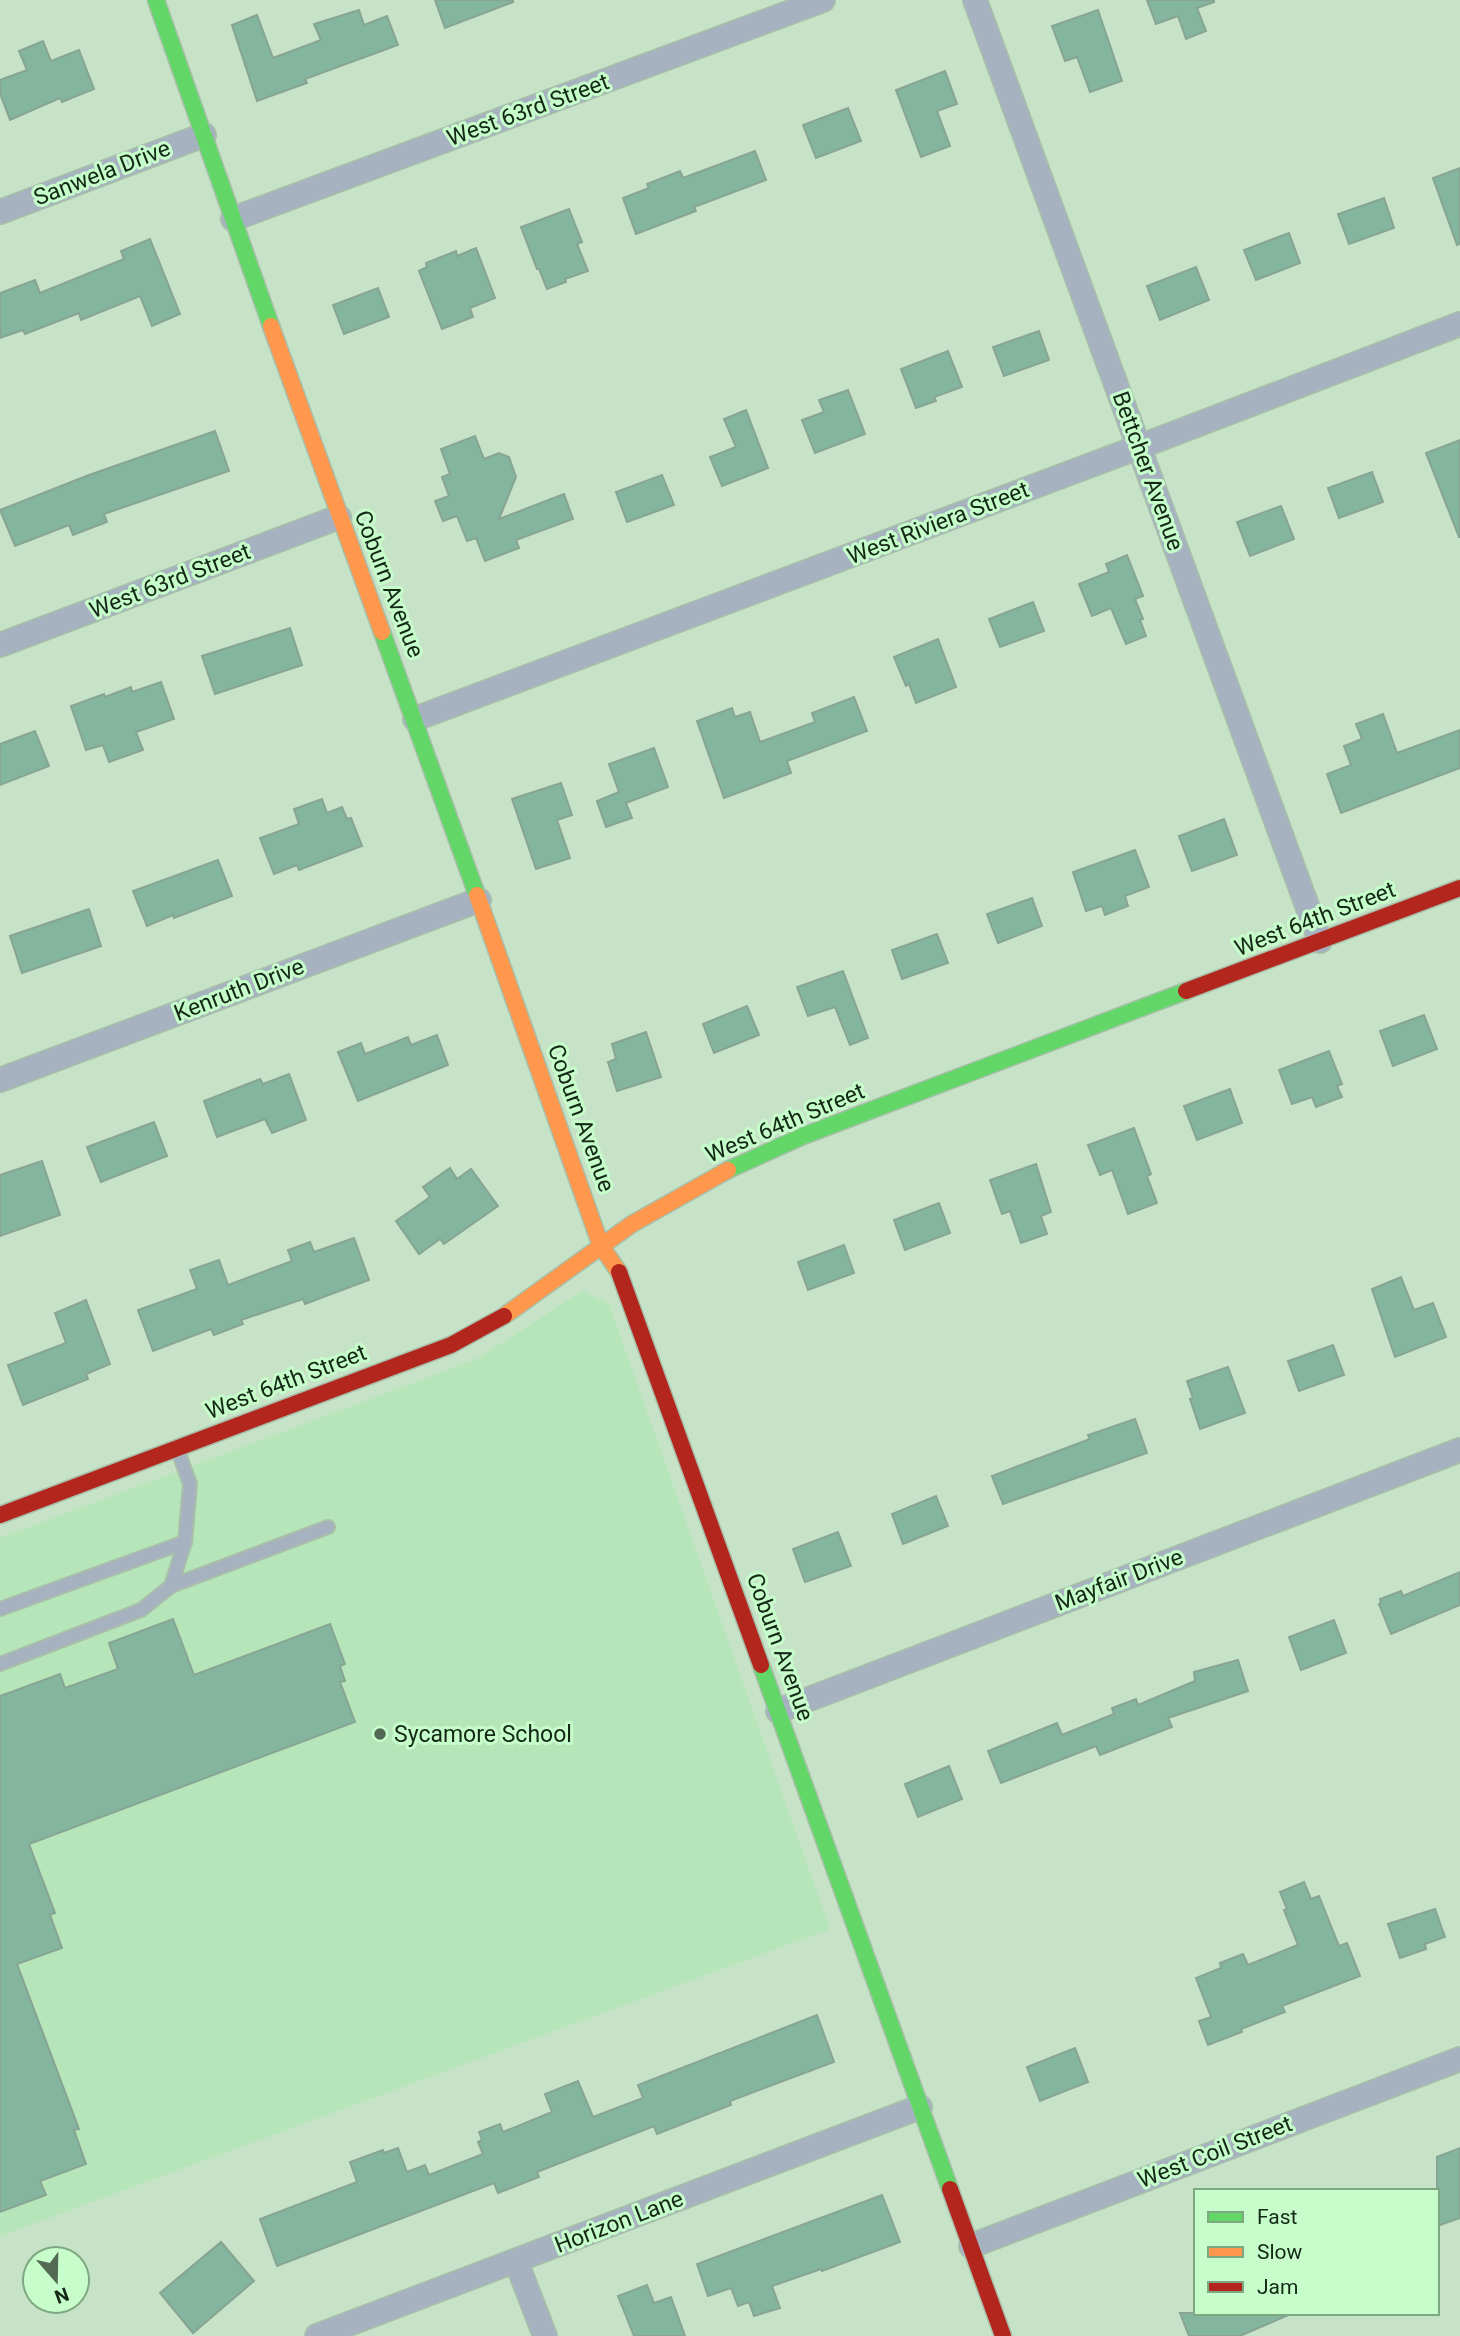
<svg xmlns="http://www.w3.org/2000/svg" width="1460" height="2336" font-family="Roboto,sans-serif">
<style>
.built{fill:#b7e5ba}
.building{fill:#83b59f;stroke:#88a493;stroke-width:2}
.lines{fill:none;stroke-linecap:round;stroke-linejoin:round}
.lane-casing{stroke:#a8bfa9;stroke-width:16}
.street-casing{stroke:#a8bfa9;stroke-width:26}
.fast-casing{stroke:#a8bfa9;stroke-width:19}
.slow-casing{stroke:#a8bfa9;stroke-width:19}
.jam-casing{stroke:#a8bfa9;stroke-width:19}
.lane{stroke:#a6b2c0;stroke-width:12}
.street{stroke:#a6b2c0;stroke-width:23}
.fast{stroke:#63d668;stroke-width:16}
.slow{stroke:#ff974d;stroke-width:16}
.jam{stroke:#b3261e;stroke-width:16}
.poi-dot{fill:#526954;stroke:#c6fdca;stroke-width:2.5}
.labels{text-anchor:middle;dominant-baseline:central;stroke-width:6;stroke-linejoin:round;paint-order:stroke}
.street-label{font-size:23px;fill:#132815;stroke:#c6fdca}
.poi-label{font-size:23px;fill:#132815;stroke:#c6fdca;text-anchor:start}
</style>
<rect width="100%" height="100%" fill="#c6e3c8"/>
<!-- built -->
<path class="built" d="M582 1291 609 1304 830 1929 0 2236V1538L477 1359Z"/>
<!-- building -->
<g class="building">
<path d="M435 0H513V2L445 28Z"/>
<path d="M1147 0H1214V2L1197 8 1206 31 1186 39 1178 16 1156 24Z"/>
<path d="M359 10 364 25 387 16 398 45 305 79 307 83 257 101 232 25 257 15 273 58 321 40 314 24Z"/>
<path d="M1098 10 1122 81 1090 92 1077 57 1065 61 1052 26Z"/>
<path d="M43 41 51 61 79 50 94 89 62 102 60 98 10 120 0 93V80L27 70 19 51Z"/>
<path d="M945 71 957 104 937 111 950 146 921 157 896 90Z"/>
<path d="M848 108 861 141 816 158 803 125Z"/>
<path d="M755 151 766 180 694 207 696 211 636 234 623 198 649 188 647 184 680 171 683 178Z"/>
<path d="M1460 168V244L1457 245 1433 178Z"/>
<path d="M1384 198 1394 228 1349 244 1338 214Z"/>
<path d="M569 209 582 242 577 244 588 271 565 279 566 282 547 289 539 269H537L521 227Z"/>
<path d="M1289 233 1300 263 1256 280 1244 250Z"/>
<path d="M150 239 180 314 152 326 140 296 81 320 79 313 25 334 23 330 0 338V293L35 280 40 293 124 259 121 251Z"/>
<path d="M476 248 495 298 470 308 473 317 442 329 419 271 427 267 426 263 456 251 457 256Z"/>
<path d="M1196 267 1209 300 1160 320 1147 286Z"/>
<path d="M378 288 389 317 344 334 333 305Z"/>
<path d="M1039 331 1049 360 1004 376 993 347Z"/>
<path d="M948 351 962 387 934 397 936 401 916 408 901 369Z"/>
<path d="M848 390 865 434 815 453 802 420 824 412 819 400Z"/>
<path d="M746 410 768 468 722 486 710 457 736 447 724 419Z"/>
<path d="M215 431 229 471 104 514 107 522 73 535 69 525 15 546 0 510 89 475Z"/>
<path d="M475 436 484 459 499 453 509 457 516 477 499 519 564 494 573 519 516 540 519 548 485 561 476 538 467 541 457 516 443 521 435 501 449 496 442 477 450 474 441 449Z"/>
<path d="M1460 440V537H1459L1426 453Z"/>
<path d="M1372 472 1383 502 1339 518 1328 488Z"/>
<path d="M662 475 674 505 627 522 616 492Z"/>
<path d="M1281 506 1294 539 1250 556 1237 522Z"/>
<path d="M1127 555 1143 596 1135 599 1143 619 1140 620 1146 636 1126 644 1111 608 1092 616 1079 584 1109 572 1106 564Z"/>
<path d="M1033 602 1044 631 1000 647 989 619Z"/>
<path d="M290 628 302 665 215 694 202 656Z"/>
<path d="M938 639 956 687 916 703 909 684 906 686 894 657Z"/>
<path d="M161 682 174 719 136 732 143 750 109 762 103 745 86 750 71 706 104 694 105 697 131 687 132 692Z"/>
<path d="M854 697 867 731 787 761 791 773 724 798 697 721 732 708 735 717 750 712 760 742 815 722 812 713Z"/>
<path d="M1383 714 1397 753 1460 730V768L1341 813 1327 774 1351 765 1344 746 1362 739 1356 724Z"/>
<path d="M35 731 49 766 0 785V744Z"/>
<path d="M654 748 668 787 626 803 632 818 606 827 597 801 619 792 609 764Z"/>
<path d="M561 783 572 815 557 820 570 858 536 869 512 799Z"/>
<path d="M322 799 327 813 342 807 347 819 351 818 362 846 299 870 297 865 274 874 260 838 299 824 294 809Z"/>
<path d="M1224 819 1237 855 1192 871 1179 836Z"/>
<path d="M1135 850 1149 887 1125 896 1128 906 1105 915 1102 906 1086 911 1073 872Z"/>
<path d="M218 860 232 896 174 918 173 915 147 926 133 891Z"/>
<path d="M1032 898 1042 926 998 943 987 914Z"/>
<path d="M89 909 101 946 22 973 10 936Z"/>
<path d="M937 934 948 963 902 979 892 950Z"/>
<path d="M843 971 868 1038 850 1045 835 1007 808 1016 797 987Z"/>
<path d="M747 1006 759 1035 714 1053 703 1024Z"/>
<path d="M1424 1015 1437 1049 1393 1066 1380 1031Z"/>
<path d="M646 1032 661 1077 617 1091 608 1062 616 1059 612 1044Z"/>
<path d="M437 1035 448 1065 358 1101 338 1052 361 1043 365 1054 408 1037 411 1045Z"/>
<path d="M1329 1051 1342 1084 1337 1086 1342 1097 1316 1107 1312 1097 1292 1104 1279 1070Z"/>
<path d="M289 1074 306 1120 272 1133 265 1119 217 1137 204 1101 260 1079 263 1084Z"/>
<path d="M1230 1089 1242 1123 1197 1140 1184 1106Z"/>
<path d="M154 1122 167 1156 101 1182 87 1147Z"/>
<path d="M1134 1128 1151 1174 1147 1176 1157 1203 1128 1214 1112 1170 1100 1175 1088 1145Z"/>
<path d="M42 1161 60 1215 0 1236V1175Z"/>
<path d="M1036 1164 1051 1212 1041 1216 1047 1234 1021 1243 1010 1211 1002 1214 990 1180Z"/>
<path d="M450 1168 457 1179 471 1169 498 1206 444 1244 440 1239 419 1254 396 1221 430 1197 423 1187Z"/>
<path d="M939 1203 950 1233 905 1250 894 1220Z"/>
<path d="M354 1238 369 1280 305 1304 303 1299 241 1320 243 1324 214 1335 211 1329 153 1351 138 1310 197 1289 190 1270 219 1260 228 1285 292 1261 288 1250 310 1242 314 1252Z"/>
<path d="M844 1245 854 1273 808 1290 798 1262Z"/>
<path d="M1401 1277 1414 1310 1433 1303 1446 1337 1395 1357 1372 1289Z"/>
<path d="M86 1300 110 1364 86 1374 88 1379 23 1405 8 1365 66 1343 55 1313Z"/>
<path d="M1333 1345 1344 1375 1299 1391 1288 1361Z"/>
<path d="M1228 1367 1245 1413 1200 1429 1190 1399 1193 1398 1187 1381Z"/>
<path d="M1135 1419 1147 1453 1003 1504 992 1476 1090 1439 1088 1435Z"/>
<path d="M936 1496 948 1526 903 1544 892 1514Z"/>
<path d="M838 1532 851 1566 805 1582 793 1549Z"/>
<path d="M1460 1572V1605L1391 1634 1379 1604 1381 1603 1380 1599 1401 1591 1403 1596Z"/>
<path d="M173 1619 194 1675 330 1624 345 1664 340 1666 345 1681 340 1682 355 1722 29 1844 55 1913 50 1915 62 1948 17 1964 79 2129 74 2130 86 2164 40 2181 46 2195 0 2212V1696L60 1674 65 1688 118 1669 109 1643Z"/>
<path d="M1334 1620 1346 1653 1301 1670 1289 1637Z"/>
<path d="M1238 1660 1248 1691 1168 1718 1172 1727 1100 1755 1096 1746 1001 1783 988 1751 1057 1723 1062 1735 1114 1714 1112 1708 1136 1699 1138 1705 1195 1681 1194 1672Z"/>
<path d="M949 1766 962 1799 918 1817 905 1784Z"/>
<path d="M1304 1882 1311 1899 1319 1896 1339 1946 1347 1943 1360 1976 1282 2006 1285 2012 1241 2029 1242 2032 1208 2045 1199 2021 1211 2017 1196 1978 1221 1968 1220 1963 1243 1954 1248 1965 1298 1945 1284 1910 1287 1909 1280 1892Z"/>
<path d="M1435 1909 1445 1937 1425 1944 1426 1949 1400 1958 1388 1924Z"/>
<path d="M817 2015 834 2062 730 2101 731 2105 657 2134 654 2126 537 2172 539 2177 498 2193 494 2183 277 2266 260 2219 357 2182 350 2162 383 2150 384 2153 398 2148 407 2172 425 2165 429 2175 483 2154 478 2142 482 2140 479 2132 500 2124 503 2132 552 2112 545 2094 578 2081 593 2117 643 2098 638 2085Z"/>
<path d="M1075 2048 1088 2082 1040 2101 1027 2067Z"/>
<path d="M1460 2148V2218L1437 2226V2157Z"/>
<path d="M882 2195 900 2242 822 2271 821 2269 772 2286 780 2308 754 2316 749 2302 738 2306 731 2288 708 2296 697 2264Z"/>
<path d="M221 2242 254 2281 193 2333 160 2293Z"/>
<path d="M647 2285 654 2303 671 2297 685 2336H634L618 2296Z"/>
<path d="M1180 2313H1293L1240 2336H1189Z"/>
</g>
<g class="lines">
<defs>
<g id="lane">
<path d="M171 1586 328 1527"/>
<path d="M0 1609 185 1542 190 1484 178 1451"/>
<path d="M0 1664 141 1610 171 1586 185 1542"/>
</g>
<g id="street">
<path d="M975 0 1320 941"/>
<path d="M0 212 204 135"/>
<path d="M233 219 823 0"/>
<path d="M0 645 339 517"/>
<path d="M415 719 1139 447 1460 324"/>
<path d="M0 1080 479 900"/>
<path d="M778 1711 1460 1450"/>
<path d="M971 2246 1460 2059"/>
<path d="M516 2261 545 2336"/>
<path d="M317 2336 920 2107"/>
</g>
<g id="fast">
<path d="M156 0 271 326"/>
<path d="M382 632 477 895"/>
<path d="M728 1170 803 1136 1186 991"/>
<path d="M761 1665 950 2189"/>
</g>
<g id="slow">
<path d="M271 326 382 632"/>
<path d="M477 895 601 1246 619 1272"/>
<path d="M504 1316 632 1224 728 1170"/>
</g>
<g id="jam">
<path d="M1186 991 1460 888"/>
<path d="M619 1272 761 1665"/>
<path d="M0 1515 451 1345 504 1316"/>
<path d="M950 2189 1003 2336"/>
</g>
</defs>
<!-- lane casing -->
<use href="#lane" class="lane-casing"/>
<!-- street casing -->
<use href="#street" class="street-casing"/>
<!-- fast casing -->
<use href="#fast" class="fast-casing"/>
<!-- slow casing -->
<use href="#slow" class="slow-casing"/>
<!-- jam casing -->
<use href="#jam" class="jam-casing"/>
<!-- lane -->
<use href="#lane" class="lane"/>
<!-- street -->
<use href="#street" class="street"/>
<!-- fast -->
<use href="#fast" class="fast"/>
<!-- slow -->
<use href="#slow" class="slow"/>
<!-- jam -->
<use href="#jam" class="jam"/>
</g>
<!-- markers -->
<circle class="poi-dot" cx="380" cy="1734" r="7"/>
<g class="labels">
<!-- street labels -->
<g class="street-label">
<text transform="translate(528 110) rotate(-20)">West 63rd Street</text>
<text transform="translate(102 173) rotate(-21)">Sanwela Drive</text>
<text transform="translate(1148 471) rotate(70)">Bettcher Avenue</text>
<text transform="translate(938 523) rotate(-21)">West Riviera Street</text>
<text transform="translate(170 581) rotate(-21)">West 63rd Street</text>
<text transform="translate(389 584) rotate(69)">Coburn Avenue</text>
<text transform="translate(1315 919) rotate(-21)">West 64th Street</text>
<text transform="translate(239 990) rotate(-21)">Kenruth Drive</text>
<text transform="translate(581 1118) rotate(70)">Coburn Avenue</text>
<text transform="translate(785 1123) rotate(-23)">West 64th Street</text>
<text transform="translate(286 1382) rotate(-21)">West 64th Street</text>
<text transform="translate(1119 1580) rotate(-21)">Mayfair Drive</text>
<text transform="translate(780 1647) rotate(70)">Coburn Avenue</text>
<text transform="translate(1215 2152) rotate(-21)">West Coil Street</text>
<text transform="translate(619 2222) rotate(-21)">Horizon Lane</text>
</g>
<!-- poi labels -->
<g class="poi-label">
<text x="394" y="1734">Sycamore School</text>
</g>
</g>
<!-- legend -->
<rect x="1194" y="2189" width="245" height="126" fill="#c6fdca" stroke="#7ea882" stroke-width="2"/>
<rect x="1208" y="2212" width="35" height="10" fill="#63d668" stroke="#7ea882" stroke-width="2"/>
<text x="1257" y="2224" font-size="21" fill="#132815">Fast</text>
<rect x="1208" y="2247" width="35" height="10" fill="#ff974d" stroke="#7ea882" stroke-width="2"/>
<text x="1257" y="2259" font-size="21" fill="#132815">Slow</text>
<rect x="1208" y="2282" width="35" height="10" fill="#b3261e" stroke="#7ea882" stroke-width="2"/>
<text x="1257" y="2294" font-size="21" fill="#132815">Jam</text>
<!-- north arrow -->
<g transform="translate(56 2280) rotate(160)"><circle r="33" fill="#c6fdca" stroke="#7ea882" stroke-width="2"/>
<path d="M0-5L12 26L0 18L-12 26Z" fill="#526954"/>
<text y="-10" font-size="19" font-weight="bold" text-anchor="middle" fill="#132815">N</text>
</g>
</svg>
